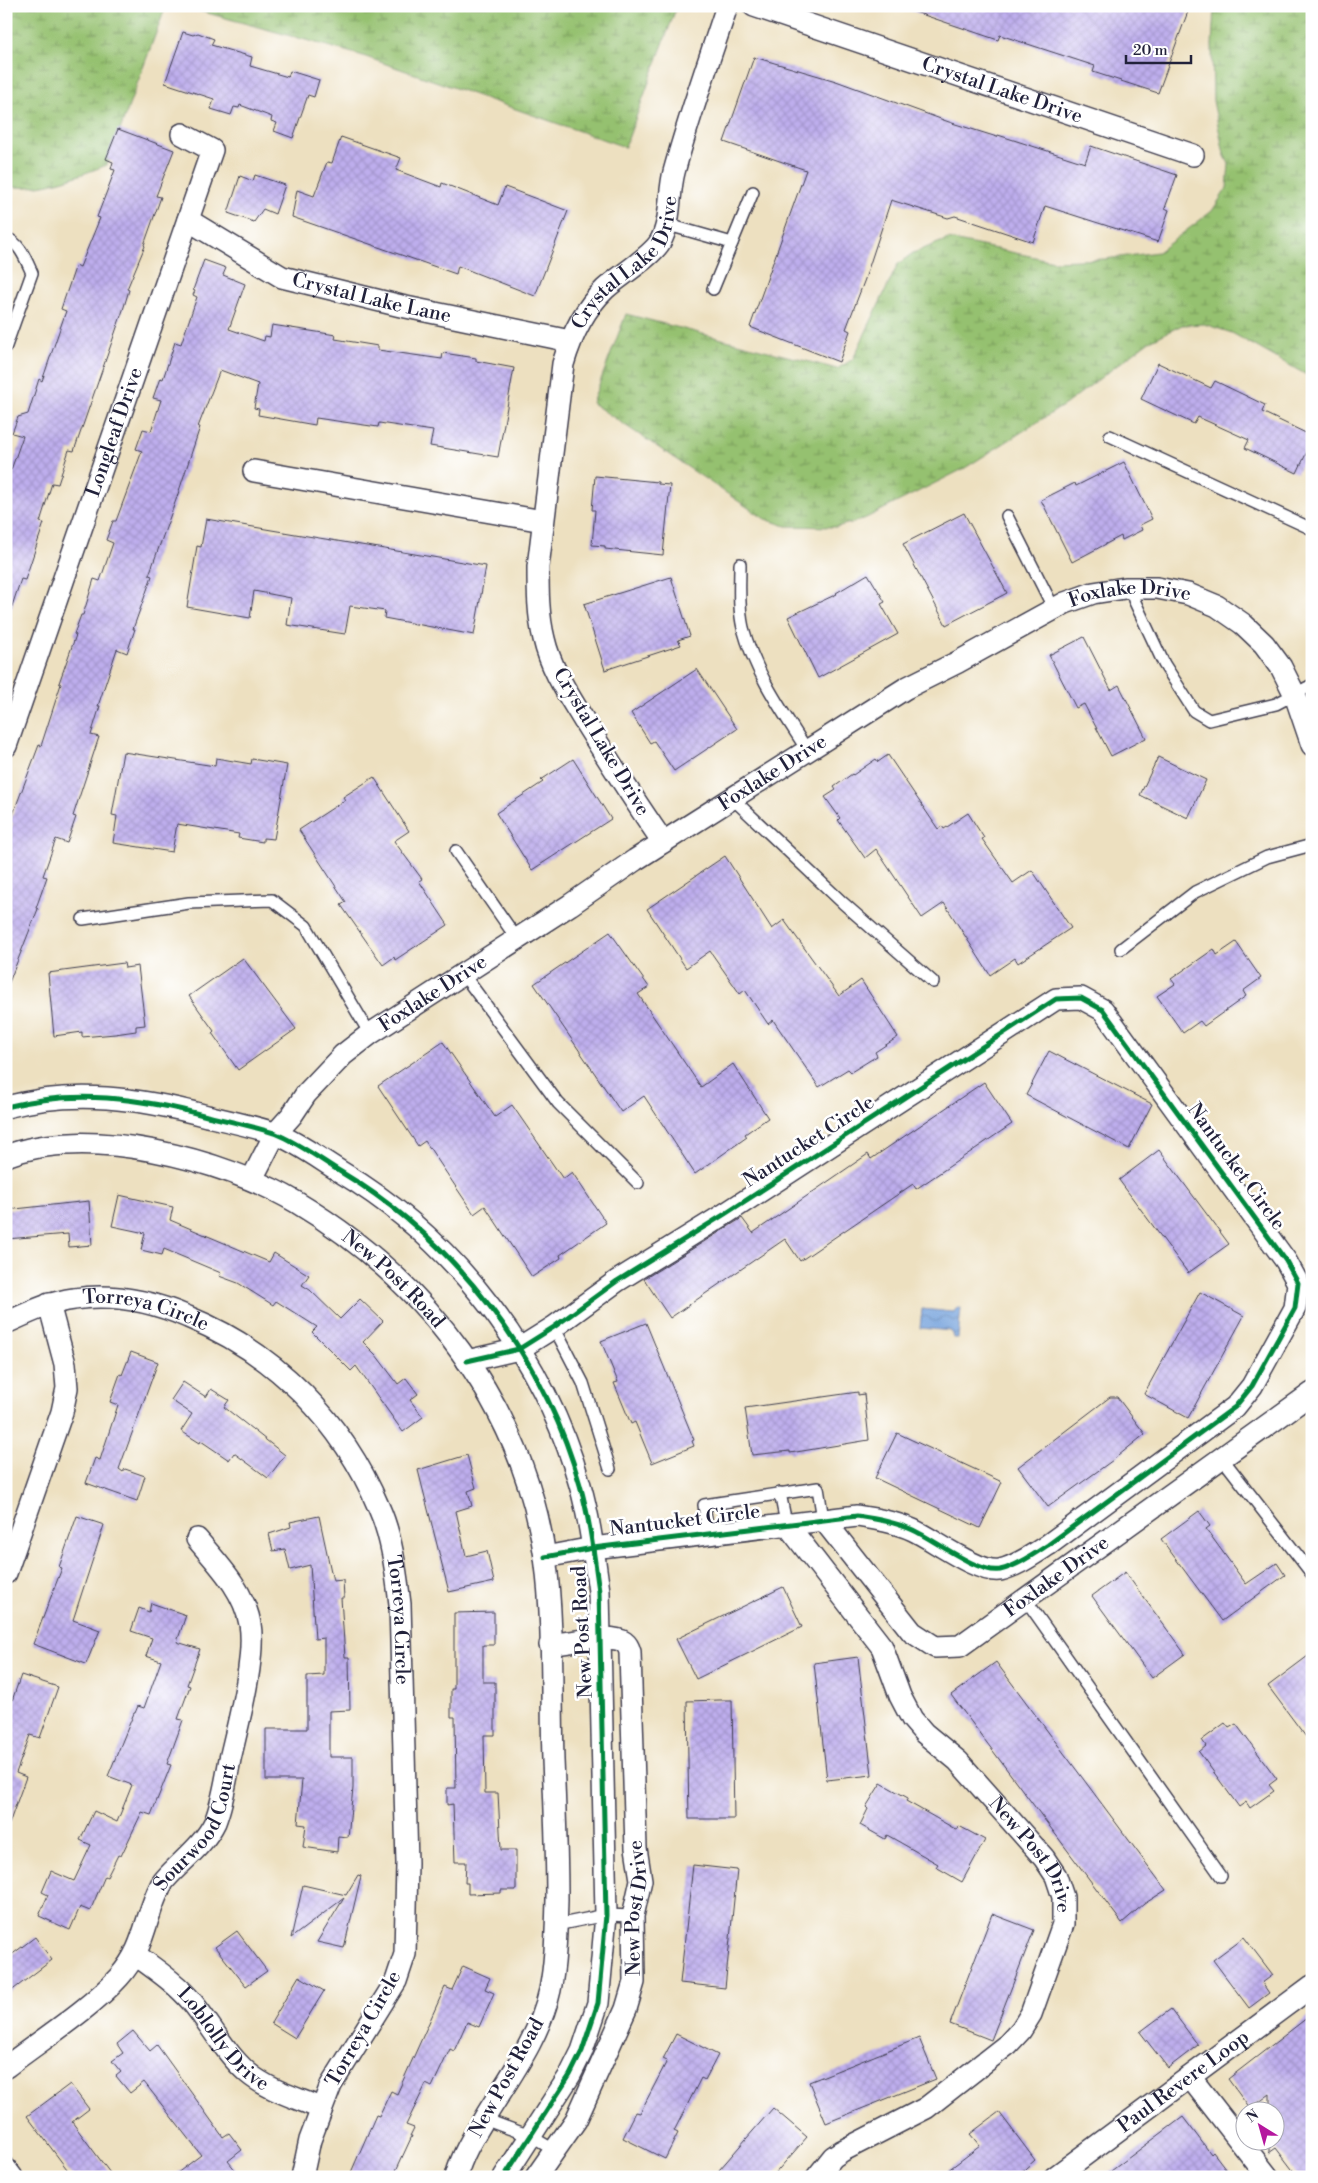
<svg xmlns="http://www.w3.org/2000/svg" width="1318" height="2183" font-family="'Libre Bodoni',serif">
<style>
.wetland{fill:url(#wetland-marsh);stroke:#5c7255}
.water{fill:url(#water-waves);stroke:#4a628c}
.building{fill:url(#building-cross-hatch)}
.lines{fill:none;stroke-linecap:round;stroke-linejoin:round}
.lane-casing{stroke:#403e4f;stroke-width:14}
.street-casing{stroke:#403e4f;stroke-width:24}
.lane{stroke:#fff;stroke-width:11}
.street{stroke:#fff;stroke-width:21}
.cycleway-casing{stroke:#fff;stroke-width:8}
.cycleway{stroke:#00873e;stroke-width:5}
.labels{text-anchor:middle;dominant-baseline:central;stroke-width:5;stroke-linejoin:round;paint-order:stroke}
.street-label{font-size:20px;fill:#22223b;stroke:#fff}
</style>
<defs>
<pattern id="wetland-marsh" width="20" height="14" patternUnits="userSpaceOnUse" patternTransform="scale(1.25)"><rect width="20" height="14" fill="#95c16f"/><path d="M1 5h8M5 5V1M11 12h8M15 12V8" fill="none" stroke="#799c5c"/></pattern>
<pattern id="water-waves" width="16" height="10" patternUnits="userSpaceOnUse" patternTransform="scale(1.25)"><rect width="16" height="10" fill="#73a1dc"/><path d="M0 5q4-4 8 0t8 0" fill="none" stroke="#5e83b4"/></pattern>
<pattern id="building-cross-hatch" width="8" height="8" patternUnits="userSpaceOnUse" patternTransform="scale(1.25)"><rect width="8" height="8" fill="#beaeed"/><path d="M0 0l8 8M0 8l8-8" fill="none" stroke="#a395cc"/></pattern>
</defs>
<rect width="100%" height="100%" fill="#fff"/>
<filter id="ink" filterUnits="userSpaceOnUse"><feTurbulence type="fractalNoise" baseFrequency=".02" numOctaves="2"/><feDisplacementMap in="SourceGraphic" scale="10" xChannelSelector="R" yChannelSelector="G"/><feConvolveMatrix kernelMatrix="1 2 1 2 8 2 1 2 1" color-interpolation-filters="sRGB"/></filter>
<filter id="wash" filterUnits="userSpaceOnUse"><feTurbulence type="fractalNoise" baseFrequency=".0096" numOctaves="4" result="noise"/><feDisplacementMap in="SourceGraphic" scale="20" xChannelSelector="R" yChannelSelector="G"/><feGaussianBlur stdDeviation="1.12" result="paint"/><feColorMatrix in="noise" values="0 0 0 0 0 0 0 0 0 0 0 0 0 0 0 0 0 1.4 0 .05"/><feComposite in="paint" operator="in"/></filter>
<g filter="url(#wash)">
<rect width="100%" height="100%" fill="#ede0c0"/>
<!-- wetland -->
<g class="wetland">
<path d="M6 6H166L107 165C77 176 39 192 6 186Z"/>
<path d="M182 6H677L625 147 360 55Z"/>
<path d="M1214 6H1312V378L1232 333 1204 324 1182 325 1148 342 1066 404 965 468 862 520 836 527 786 526 765 519 592 403 626 314 837 369 853 359 898 264 913 253 948 239 1054 261 1105 259 1158 252 1212 211 1227 188 1229 164 1224 154 1213 101 1212 45Z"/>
</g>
<!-- water -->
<path class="water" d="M957 1307 961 1308 958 1338H953L951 1331 920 1328 922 1309 954 1312Z"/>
<g id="blocks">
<!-- building -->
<g class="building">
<path d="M906 6H1190L1158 93 1093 72 1095 66 1000 35 998 40 906 9Z"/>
<path d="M183 32 193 35 198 33 214 39 211 45 252 57 250 66 288 77 290 71 319 80 314 97 308 95 293 138 274 131 277 123 271 121 272 117 240 105 239 108 234 107 231 115 211 109 214 99 165 83Z"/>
<path d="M754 57 836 81 949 122 997 137 998 135 1085 163 1091 146 1177 175 1165 208 1169 210 1158 242 1045 206 1033 242 955 216 948 218 891 200 865 279 846 329 850 331 839 362 750 327 806 170 724 142Z"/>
<path d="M118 129 174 150 156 196 161 197 144 245 145 246 127 289 129 290 123 310 74 451 69 450 58 484 52 483 40 522 44 523 25 580 21 579 10 612H6V468L11 470 23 436 12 433 18 417 28 414 39 379 42 381 66 311 61 309 76 265 80 267 100 218 97 217 115 170 111 169 113 162 106 159Z"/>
<path d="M341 137 401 158 396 170 441 187 442 183 498 205 505 187 568 211 535 296 458 266 456 274 292 217 297 190 314 196 327 162 332 163Z"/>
<path d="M255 175 285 185 275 214 263 209 254 222 228 213 240 176 253 181Z"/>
<path d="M204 260 226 268 223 275 245 284 229 329 264 341 265 336 270 337 272 325 336 335 335 339 378 346V350L442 359 443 353 476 358V361L514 368 498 457 430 446 433 431 379 423 378 427 316 418 315 425 258 415 259 409 254 408 258 384 220 370 198 427H200L177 497 149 575 152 576 133 629H135L127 653 117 649 98 706H100L91 735 99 737 73 816 76 817 67 843 56 839 43 876 47 877 36 908 38 909 6 990V840L13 823 10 822 39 745 41 746 61 684 59 683 76 635 74 634 81 615H83L94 579 100 581 113 543 106 540 113 521H116L142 451 136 449 143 429 151 431 161 400 153 398 160 378 163 379 175 342 181 344 197 297 193 295 195 291 193 290Z"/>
<path d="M1158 363 1211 388 1215 381 1265 405 1262 412 1312 436V441L1297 473 1245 448 1249 440 1198 417 1194 424 1141 399Z"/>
<path d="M1124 462 1152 519 1140 525 1142 530 1122 540 1121 536 1072 562 1041 500 1075 483 1076 486Z"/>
<path d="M595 476 658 482V484L670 485 663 555 605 549V546L592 545 595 510H592Z"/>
<path d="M964 513 1007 593 946 625 903 544Z"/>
<path d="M206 519 486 566 474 635 384 618 385 611 350 606 345 634 287 625 291 598 254 591 250 618 187 607 197 546 201 547Z"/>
<path d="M868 574 885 602 881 604 898 634 818 678 788 617 837 594 836 593Z"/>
<path d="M671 577 690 636 678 640 681 645 605 670 584 604Z"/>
<path d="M1084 637 1111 690 1119 685 1146 738 1111 756 1084 704 1076 708 1049 655Z"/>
<path d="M697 669 737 729 674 771 654 741 650 743 631 713Z"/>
<path d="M123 752 215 766 216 758 251 764 252 759 287 765 274 839 263 838V842L238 838 239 834 177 824 172 852 113 843 117 816 112 815Z"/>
<path d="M888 755 938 829 942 826 944 829 968 813 984 838 982 839 1013 883 1032 870 1071 928 1018 963 1015 958 990 975 944 903 922 918 876 849 865 858 838 820 840 818 825 797 836 790 834 787 852 774 853 775 876 759 878 762Z"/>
<path d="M1158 757 1206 780 1188 818 1140 795Z"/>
<path d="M573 759 611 819 532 870 496 813 543 782 541 780Z"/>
<path d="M374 777 409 831 394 841 422 879 419 881 448 925 395 960 394 957 383 965 341 905 346 902 299 830 345 800 343 797Z"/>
<path d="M725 856 772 929 784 920 839 996 861 980 898 1037 875 1052 877 1056 851 1072 848 1069 819 1087 773 1020 768 1024 745 990 740 994 710 951 686 968 647 909Z"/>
<path d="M610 932 649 987 638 994 701 1087 733 1064 768 1118 745 1134 747 1137 695 1174 644 1096 621 1112 534 984Z"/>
<path d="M1236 942 1261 978 1243 991 1246 996 1204 1026 1200 1021 1183 1033 1157 996 1175 984 1171 979 1214 949 1217 955Z"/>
<path d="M243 958 296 1029 238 1070 212 1033 214 1031 189 996Z"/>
<path d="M124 963 125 968 138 966 145 1025 136 1026V1031L115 1034 82 1037V1032L54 1036 48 973Z"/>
<path d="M443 1042 495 1117 512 1105 563 1179 572 1172 606 1223 560 1255 561 1258 532 1277 485 1206 474 1214 425 1141 418 1146 378 1086Z"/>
<path d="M1049 1051 1152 1104 1129 1149 1026 1095Z"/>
<path d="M984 1082 1012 1124 916 1189 913 1184 800 1261 785 1239 670 1318 644 1279 742 1218 753 1233 868 1154 871 1159Z"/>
<path d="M1159 1150 1229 1244 1188 1273 1119 1180Z"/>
<path d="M119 1195 173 1207 170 1220 269 1262 274 1253 309 1275 302 1285 310 1290 340 1319 360 1299 383 1321 363 1342 376 1355 398 1384 406 1378 418 1394 410 1400 423 1417 403 1432 356 1366 351 1371 312 1332 317 1327 276 1301 273 1305 238 1283 219 1276 221 1273 164 1249 162 1255 141 1250 145 1233 112 1226Z"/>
<path d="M89 1201 92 1245 69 1247 68 1234 6 1239V1210Z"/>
<path d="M1200 1292 1244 1316 1188 1418 1144 1394Z"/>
<path d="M646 1323 694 1440 692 1441 694 1446 652 1463 635 1422 631 1424 614 1383 618 1382 601 1341Z"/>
<path d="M131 1352 158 1362 119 1469 123 1472 125 1469 145 1476 137 1501 86 1483 95 1458 100 1460 118 1405 110 1402 120 1374 122 1375Z"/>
<path d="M183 1382 206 1397 211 1389 229 1400 224 1407 285 1455 268 1478 234 1453 229 1460 201 1441 200 1443 181 1431 192 1414 171 1400Z"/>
<path d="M858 1392V1395L864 1394 869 1440 790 1453V1451L752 1455 745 1408Z"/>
<path d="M1110 1397H1117L1145 1434 1113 1460 1048 1507 1018 1467Z"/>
<path d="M897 1433 1002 1482 980 1528 875 1478Z"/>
<path d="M467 1455 476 1488 468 1491 472 1506 456 1511 466 1556 487 1551 494 1582 449 1592 418 1470Z"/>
<path d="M1199 1511 1210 1526 1206 1529 1246 1584 1277 1563 1285 1575 1222 1621 1161 1539Z"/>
<path d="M77 1516 104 1525 73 1620 100 1630 86 1664 33 1644 62 1568 59 1567Z"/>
<path d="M319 1516 333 1581 343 1580 344 1598H341L345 1657H349L350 1710 329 1711V1757H353V1788L348 1837 338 1836 337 1852 303 1847 306 1825 298 1824 302 1780H266V1729H307V1676L324 1675V1638L315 1639 310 1565 290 1570 285 1549 273 1551 269 1534 291 1527 290 1522Z"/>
<path d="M1125 1572 1185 1654 1152 1678 1092 1596Z"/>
<path d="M783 1587 802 1627 696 1679 676 1639Z"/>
<path d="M151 1603 186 1615 177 1642 200 1649 187 1685 190 1686 178 1719 183 1720 167 1764 171 1765 151 1815 142 1812 121 1856 118 1855 107 1877 105 1876 90 1911 80 1907 70 1930 39 1916 48 1895 42 1892 51 1871 74 1881 91 1845 80 1840 94 1811 117 1822 132 1785 108 1776 134 1713H135L138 1706 144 1708 161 1661 146 1656 152 1638 131 1631 139 1608 149 1612Z"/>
<path d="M494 1612V1645H483V1682H495V1735H484L485 1793H498L501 1850H516V1890H501V1893L468 1894V1883H465L466 1862H455L453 1804 447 1805V1788H456L455 1717H451V1689H454V1613Z"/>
<path d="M1312 1653V1745L1268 1686Z"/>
<path d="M858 1657 872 1775 827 1780 814 1663Z"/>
<path d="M996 1662 1166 1890 1144 1904 1122 1923 951 1695Z"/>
<path d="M21 1675 58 1687 40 1738 30 1735 16 1773 26 1777 9 1824H6V1718Z"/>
<path d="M719 1700H732L734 1819H689L687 1701Z"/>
<path d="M1225 1723 1229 1728 1236 1724 1277 1779 1269 1785 1274 1791 1250 1808 1246 1802 1239 1807 1199 1752 1206 1746 1202 1740Z"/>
<path d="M881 1783 908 1798 906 1801 957 1830 959 1826 985 1840 962 1882 936 1867 938 1864 887 1835 885 1839 860 1825 868 1809 866 1807Z"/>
<path d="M693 1865 737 1870 725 1988 680 1983Z"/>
<path d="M358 1875 361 1876 344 1948 317 1942 344 1898 291 1938 303 1885 346 1895Z"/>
<path d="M992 1914 1034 1930 991 2040 950 2024Z"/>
<path d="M237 1931 267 1971 246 1986 215 1947Z"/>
<path d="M35 1937 52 1960 6 1995V1959Z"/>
<path d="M1244 1937 1273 1975 1262 1983 1269 1993 1249 2008 1213 1960Z"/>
<path d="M463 1966 490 1978 485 1989 494 1993 479 2027 467 2022 454 2051 450 2049 432 2087 426 2084 406 2125 414 2128 410 2136H412L393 2177H349L376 2115 379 2116 391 2091 397 2094 445 1987 452 1990Z"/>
<path d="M299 1976 324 1991 295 2038 271 2023Z"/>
<path d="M1171 2009 1198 2045 1168 2068 1140 2032Z"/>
<path d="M1312 2014V2177H1298L1276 2148 1269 2153V2140H1276V2110H1270V2094L1250 2109 1228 2079Z"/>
<path d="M133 2031 150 2051 157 2045 223 2137 229 2133 242 2150 228 2161 241 2177H172L201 2155 144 2082 130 2093 116 2076 121 2072 112 2061 123 2053 117 2044Z"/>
<path d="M676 2034 718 2055 705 2080 701 2078 674 2131 678 2133 665 2159 623 2138 636 2112 640 2113 667 2061 663 2059Z"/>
<path d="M919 2038 936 2079 826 2123 809 2082Z"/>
<path d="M70 2084 89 2109 72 2122 113 2177H73L27 2116Z"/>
<path d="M773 2108 807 2137 772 2177H713Z"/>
<path d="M999 2112 1035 2160 1016 2177H939L980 2146 970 2134Z"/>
<path d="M1183 2117 1211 2154 1213 2152 1232 2177H1103Z"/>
</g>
</g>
</g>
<g filter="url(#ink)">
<use href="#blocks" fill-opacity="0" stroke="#403e4f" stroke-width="1"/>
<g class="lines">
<defs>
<g id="lane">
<path d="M665 224 732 243 753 192"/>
<path d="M6 238C20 243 26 260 32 273L6 346"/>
<path d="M713 289 732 243"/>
<path d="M1110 436 1312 529"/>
<path d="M1007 516 1054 609"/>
<path d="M740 564C740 585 738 607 743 628 755 673 783 712 807 750"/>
<path d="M1131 588 1134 600 1164 664 1194 711 1209 720 1276 704 1312 685"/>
<path d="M733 799 843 903 933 982"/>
<path d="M456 851 517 939"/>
<path d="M83 919 189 903 272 900 306 926 370 1034"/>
<path d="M1121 949 1195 892 1267 857 1312 845"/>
<path d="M463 974 558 1103 638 1183"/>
<path d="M554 1327 583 1383 610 1469"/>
<path d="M1222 1458 1312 1574"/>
<path d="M780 1493 786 1523"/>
<path d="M708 1534 704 1505 818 1488 823 1519"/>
<path d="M1026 1600 1221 1876"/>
<path d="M556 1925 606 1915 633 1916"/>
<path d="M484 2119 530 2136 554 2150"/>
</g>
<g id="street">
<path id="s1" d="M754 6 1193 155"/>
<path id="s2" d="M188 220 282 277 401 306 570 341"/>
<path d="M254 471 543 521"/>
<path id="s3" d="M6 746 212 150 182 134"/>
<path id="s4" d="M663 842C636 803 611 764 586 724 570 697 551 670 544 639 538 615 538 591 538 567L563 364C571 337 584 309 605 289 618 277 651 257 660 242 672 221 668 195 674 172 689 116 709 61 727 6"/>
<path d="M6 1107C74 1089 140 1098 207 1116 229 1121 252 1126 274 1133 297 1142 320 1159 341 1172 455 1240 544 1357 580 1485 590 1520 594 1556 599 1591L606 1915 598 2003 582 2051 570 2075 504 2177"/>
<path id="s5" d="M6 1156C87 1124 223 1159 296 1202 425 1279 523 1405 545 1557 554 1622 551 1694 553 1760 555 1806 557 1853 557 1900 556 1930 556 1960 550 1990 540 2036 511 2075 487 2114 475 2134 462 2154 456 2177"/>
<path id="s6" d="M252 1179 275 1134 292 1115 306 1094 343 1055 370 1034 570 905 635 860 906 688 958 662 1065 603 1093 593 1125 588H1157L1188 594 1217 606 1243 624 1264 644 1281 667 1295 695 1312 745"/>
<path id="s7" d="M6 1323C28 1313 50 1302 74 1299 114 1293 151 1301 188 1317 275 1352 343 1422 379 1508 392 1537 396 1572 400 1604L407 1863 405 1954 396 1981 331 2085 310 2140 302 2177"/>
<path d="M467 1361 519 1349 554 1327 617 1281 725 1214 1056 999 1081 998 1103 1010 1286 1261 1298 1283 1295 1308 1252 1386 1235 1407 1048 1545C1034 1554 1017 1566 1000 1570 979 1574 933 1539 913 1530 895 1522 876 1519 857 1516L593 1548 545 1557"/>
<path id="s8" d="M823 1519 912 1632 935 1647 960 1646 1312 1393"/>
<path id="s9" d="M786 1523 882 1647 900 1696 912 1719 924 1733 958 1761 1044 1858 1056 1876 1063 1897V1924L1031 2014 1021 2030 1008 2044 926 2108 842 2151 833 2157 817 2177"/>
<path d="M6 1573 62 1412 67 1388 65 1364 49 1304"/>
<path id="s10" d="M136 1955C156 1970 176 1983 192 2002 211 2025 225 2053 248 2073 268 2090 297 2098 320 2108"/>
<path id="s11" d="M6 2067C41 2040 90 2009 119 1977 146 1947 144 1918 161 1885 164 1880 169 1875 173 1871 188 1856 206 1841 215 1822 223 1802 226 1780 230 1759 238 1724 256 1658 250 1624 244 1590 219 1565 197 1539"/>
<path d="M1190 2077 1268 2177"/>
<path d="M6 2169 12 2177"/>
<path id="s12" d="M536 2177 576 2120 626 2009 634 1982 633 1916 641 1880 636 1848 630 1652C629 1648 628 1645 624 1642 611 1633 566 1643 550 1645"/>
<path id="s13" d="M1055 2177 1312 1986"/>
</g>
</defs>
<!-- lane casing -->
<use href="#lane" class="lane-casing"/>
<!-- street casing -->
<use href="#street" class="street-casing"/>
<!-- lane -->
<use href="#lane" class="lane"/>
<!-- street -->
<use href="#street" class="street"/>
<defs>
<g id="cycleway">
<path d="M6 1107C74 1089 140 1098 207 1116 229 1121 252 1126 274 1133 297 1142 320 1159 341 1172 455 1240 544 1357 580 1485 590 1520 594 1556 599 1591L606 1915 598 2003 582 2051 570 2075 504 2177"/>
<path d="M467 1361 519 1349 554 1327 617 1281 725 1214 1056 999 1081 998 1103 1010 1286 1261 1298 1283 1295 1308 1252 1386 1235 1407 1048 1545C1034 1554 1017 1566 1000 1570 979 1574 933 1539 913 1530 895 1522 876 1519 857 1516L593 1548 545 1557"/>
</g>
</defs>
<!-- cycleway casing -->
<use href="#cycleway" class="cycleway-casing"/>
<!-- cycleway -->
<use href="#cycleway" class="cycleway"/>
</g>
</g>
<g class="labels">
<!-- street labels -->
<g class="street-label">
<text stroke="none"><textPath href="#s1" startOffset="262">Crystal Lake Drive</textPath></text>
<text stroke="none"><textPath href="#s4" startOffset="636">Crystal Lake Drive</textPath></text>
<text stroke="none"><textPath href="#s2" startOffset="202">Crystal Lake Lane</textPath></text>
<text stroke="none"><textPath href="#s3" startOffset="332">Longleaf Drive</textPath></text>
<text stroke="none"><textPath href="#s6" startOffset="1074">Foxlake Drive</textPath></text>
<text transform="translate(601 742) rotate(59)">Crystal Lake Drive</text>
<text stroke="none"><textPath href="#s6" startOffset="669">Foxlake Drive</textPath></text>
<text stroke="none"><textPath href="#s6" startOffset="264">Foxlake Drive</textPath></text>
<text transform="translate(809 1142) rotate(-33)">Nantucket Circle</text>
<text transform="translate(1236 1167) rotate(54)">Nantucket Circle</text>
<text stroke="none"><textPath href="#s5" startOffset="426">New Post Road</textPath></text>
<text stroke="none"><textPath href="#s7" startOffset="146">Torreya Circle</textPath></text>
<text transform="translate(685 1521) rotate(-7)">Nantucket Circle</text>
<text stroke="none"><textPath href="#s8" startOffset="315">Foxlake Drive</textPath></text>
<text stroke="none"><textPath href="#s7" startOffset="581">Torreya Circle</textPath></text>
<text transform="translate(583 1632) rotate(-93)">New Post Road</text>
<text stroke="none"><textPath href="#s11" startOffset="316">Sourwood Court</textPath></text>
<text stroke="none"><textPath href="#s9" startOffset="418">New Post Drive</textPath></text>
<text stroke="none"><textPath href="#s12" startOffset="294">New Post Drive</textPath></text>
<text transform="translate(364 2029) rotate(-60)">Torreya Circle</text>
<text stroke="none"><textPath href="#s10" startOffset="122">Loblolly Drive</textPath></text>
<text transform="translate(507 2078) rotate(-61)">New Post Road</text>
<text stroke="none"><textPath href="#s13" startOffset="160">Paul Revere Loop</textPath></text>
</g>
</g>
<!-- margin -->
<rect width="1318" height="2183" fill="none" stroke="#fff" stroke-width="25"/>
<!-- north arrow -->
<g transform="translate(1260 2126) rotate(323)"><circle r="24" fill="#ffffff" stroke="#a7a7b1"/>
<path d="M0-4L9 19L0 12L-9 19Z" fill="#b5179e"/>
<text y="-8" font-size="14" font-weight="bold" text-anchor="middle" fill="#22223b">N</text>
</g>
<!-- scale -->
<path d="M1126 55v8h65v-8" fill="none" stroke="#22223b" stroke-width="2.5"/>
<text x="1133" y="55" font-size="15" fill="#22223b" stroke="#ffffff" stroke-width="4" paint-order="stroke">20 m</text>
</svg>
